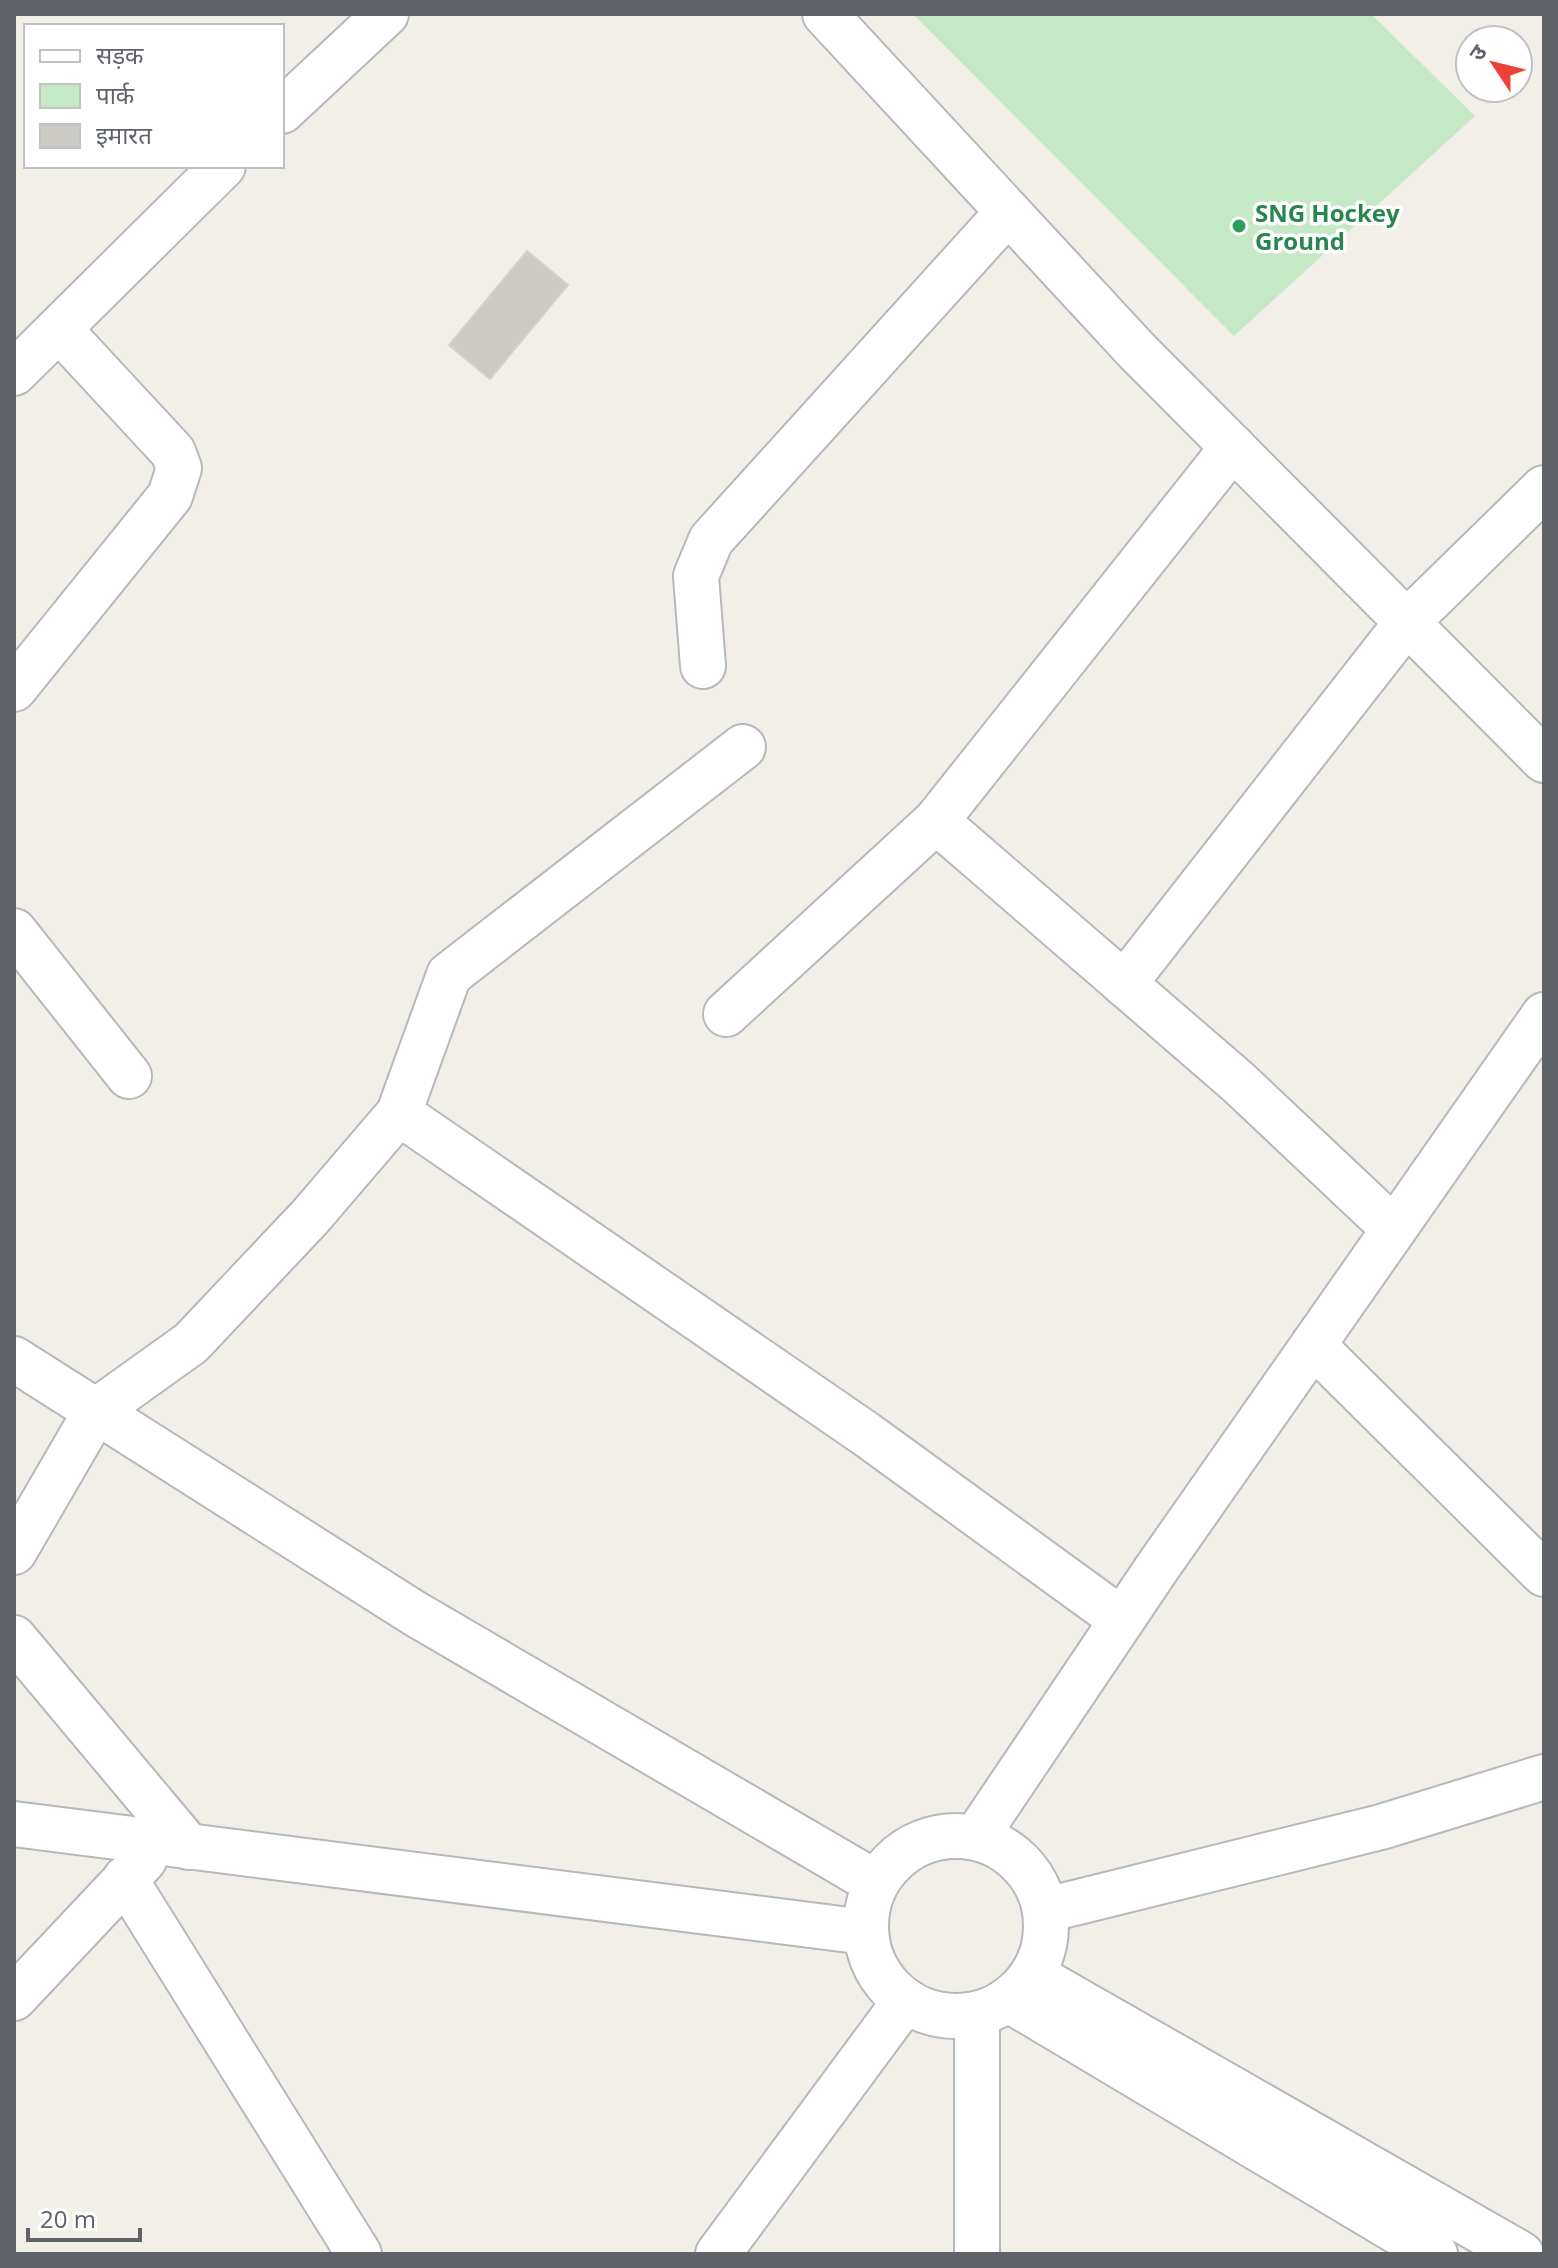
<svg xmlns="http://www.w3.org/2000/svg" width="1558" height="2268" font-family="'Open Sans','Noto Sans Devanagari',sans-serif">
<style>
.green{fill:#c5e8c5}
.building{fill:#cccac5;stroke:#d6d1c6;stroke-width:2}
.lines{fill:none;stroke-linecap:round;stroke-linejoin:round}
.minor-casing{stroke:#b5b8bc;stroke-width:48}
.minor{stroke:#fff;stroke-width:44}
.leisure-dot{fill:#2e9e5b;stroke:#fff;stroke-width:3}
.labels{text-anchor:middle;dominant-baseline:central;stroke-width:7;stroke-linejoin:round;paint-order:stroke}
.leisure-label{font-size:24px;font-weight:bold;fill:#27864d;stroke:#fff;text-anchor:start}
</style>
<rect width="100%" height="100%" fill="#f1efe8"/>
<!-- green -->
<path class="green" d="M913 14H1371L1475 116 1234 336Z"/>
<!-- building -->
<path class="building" d="M527 251 568 285 490 379 449 345Z"/>
<g class="lines">
<defs>
<g id="minor">
<path d="M825 14 1137 351 1544 760"/>
<path d="M282 111 386 14"/>
<path d="M14 373 223 166"/>
<path d="M703 666 696 576 711 540 1008 212"/>
<path d="M14 689 170 496 179 468 173 452 59 329"/>
<path d="M936 821 1238 1082 1394 1229"/>
<path d="M14 931 129 1076"/>
<path d="M1124 984 1407 622 1544 488"/>
<path d="M726 1014 936 821 1233 447"/>
<path d="M399 1113 866 1434 1122 1620"/>
<path d="M1313 1345 1544 1574"/>
<path d="M14 1359 414 1613 876 1883"/>
<path d="M14 1552 96 1411 191 1343 310 1217 399 1113 449 975 743 747"/>
<path d="M14 1638 189 1847"/>
<path d="M14 1824 865 1932"/>
<circle cx="956" cy="1926" r="90"/>
<path d="M976 1837 1157 1568 1544 1015"/>
<path d="M125 1879 359 2254"/>
<path d="M1046 1910 1381 1827 1544 1777"/>
<path d="M1033 1975 1521 2254"/>
<path d="M14 1998 144 1860"/>
<path d="M1009 2000 1435 2254"/>
<path d="M977 2015V2254"/>
<path d="M718 2254 905 2001"/>
</g>
</defs>
<!-- minor casing -->
<use href="#minor" class="minor-casing"/>
<!-- minor -->
<use href="#minor" class="minor"/>
</g>
<!-- markers -->
<circle class="leisure-dot" cx="1239" cy="226" r="8"/>
<g class="labels">
<!-- leisure labels -->
<g class="leisure-label">
<text x="1255" y="212">SNG Hockey<tspan x="1255" dy="28">Ground</tspan></text>
</g>
</g>
<!-- border -->
<rect width="1558" height="2268" fill="none" stroke="#5f6368" stroke-width="32"/>
<!-- legend -->
<rect x="24" y="24" width="260" height="144" fill="#ffffff" stroke="#bfc1c3" stroke-width="2"/>
<rect x="40" y="50" width="40" height="12" fill="#ffffff" stroke="#bfc1c3" stroke-width="2"/>
<text x="96" y="64" font-size="24" fill="#5f6368">सड़क</text>
<rect x="40" y="84" width="40" height="24" fill="#c5e8c5" stroke="#bfc1c3" stroke-width="2"/>
<text x="96" y="104" font-size="24" fill="#5f6368">पार्क</text>
<rect x="40" y="124" width="40" height="24" fill="#cccac5" stroke="#bfc1c3" stroke-width="2"/>
<text x="96" y="144" font-size="24" fill="#5f6368">इमारत</text>
<!-- north arrow -->
<g transform="translate(1494 64) rotate(305)"><circle r="38" fill="#ffffff" stroke="#bfc1c3" stroke-width="2"/>
<path d="M0-6L14 30L0 20L-14 30Z" fill="#ea4335"/>
<text y="-12" font-size="22" font-weight="bold" text-anchor="middle" fill="#5f6368">उ</text>
</g>
<!-- scale -->
<path d="M28 2228v12h112v-12" fill="none" stroke="#5f6368" stroke-width="4"/>
<text x="40" y="2228" font-size="24" fill="#5f6368" stroke="#ffffff" stroke-width="6" paint-order="stroke">20 m</text>
</svg>
